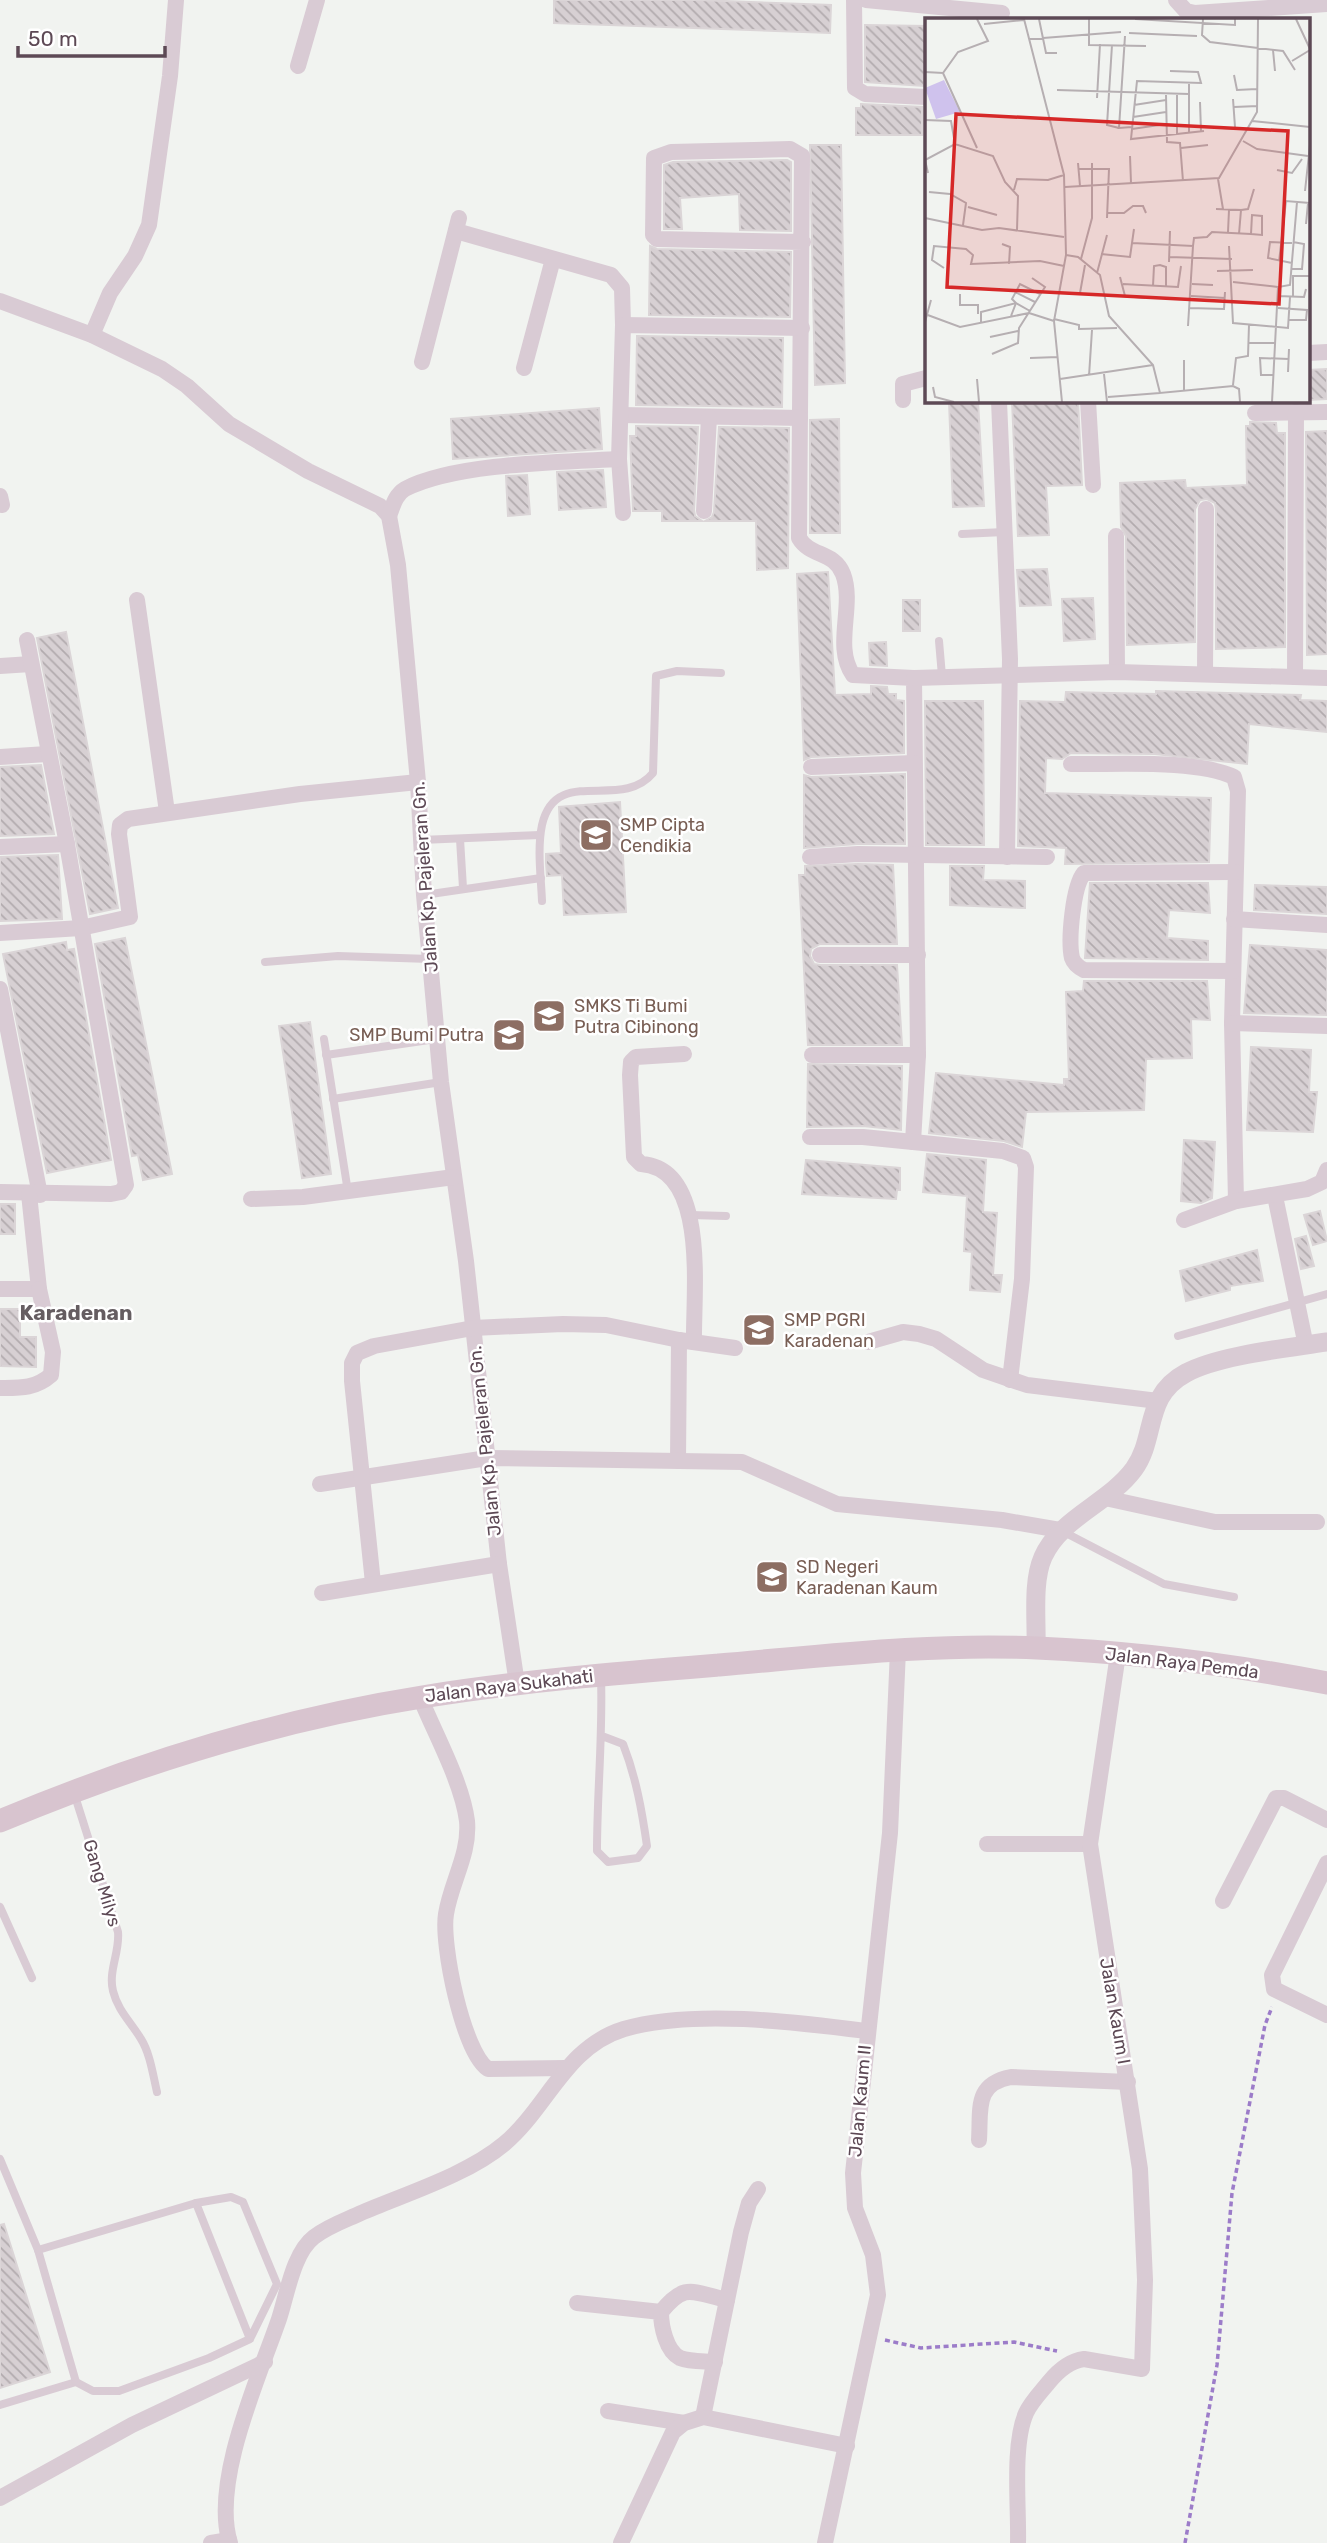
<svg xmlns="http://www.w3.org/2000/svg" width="1327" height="2543" font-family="Rubik,sans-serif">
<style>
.building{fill:url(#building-back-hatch);stroke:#dbd5d7;stroke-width:2}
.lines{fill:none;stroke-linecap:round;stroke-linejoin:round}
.path{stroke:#9c7cc9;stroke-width:3.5;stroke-dasharray:5 3.5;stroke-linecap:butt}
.service{stroke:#d9cbd4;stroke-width:8}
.minor{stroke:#d9cbd4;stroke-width:16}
.tertiary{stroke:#d9cbd4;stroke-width:19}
.secondary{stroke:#d8c4cf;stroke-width:23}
.labels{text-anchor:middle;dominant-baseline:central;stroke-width:5;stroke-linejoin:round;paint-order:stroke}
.education-label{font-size:18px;fill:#785e54;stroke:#fff;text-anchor:start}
.street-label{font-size:18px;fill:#5d4955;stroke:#fff}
.quarter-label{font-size:21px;font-weight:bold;fill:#655d61;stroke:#fff}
.inset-road{fill:none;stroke:#b6afb2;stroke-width:2}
.view{fill:#d62828;fill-opacity:0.15;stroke:#d62828;stroke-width:3.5}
.inset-edge{fill:none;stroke:#5d4955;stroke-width:3.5}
</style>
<defs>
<pattern id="building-back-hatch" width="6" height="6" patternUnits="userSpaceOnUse" patternTransform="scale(1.75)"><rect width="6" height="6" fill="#d7d0d3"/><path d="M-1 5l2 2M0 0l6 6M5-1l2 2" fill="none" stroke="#b2abae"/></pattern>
</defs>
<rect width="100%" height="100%" fill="#f1f3f0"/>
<!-- building -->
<g class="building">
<path d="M554 0H698L831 5 830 33 554 23Z"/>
<path d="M865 25 926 26 924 86 865 82Z"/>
<path d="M861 104 922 107V135H856V108H861Z"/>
<path d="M810 145H841L845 383 815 385Z"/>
<path d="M787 160 791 162V231L740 230 739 194 680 198 682 229H664V165L673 162Z"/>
<path d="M650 246 657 249 791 252 790 317 649 315Z"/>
<path d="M637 336 783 338 782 407 636 405Z"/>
<path d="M1327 369V399L1308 400V370Z"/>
<path d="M949 401H978L984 506 953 507Z"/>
<path d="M1012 401H1078L1082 485 1046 486 1049 535 1018 536Z"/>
<path d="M599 408 602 449 453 459 451 419Z"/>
<path d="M839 419 840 533H810V420Z"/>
<path d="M1250 422 1276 423 1277 433H1285V647L1216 649V509L1215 503 1207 499 1200 500 1195 509V642L1127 645 1126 536 1121 527 1120 483 1185 480 1186 488 1247 485 1246 426H1250Z"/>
<path d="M636 426 698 427 694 510 695 516 702 521H662V511H633L630 436H636Z"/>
<path d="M719 427 789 428 788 568 757 570 756 521H705L712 517 714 512Z"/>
<path d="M1327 431V654L1307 655 1306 432Z"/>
<path d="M603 470 606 507 559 510 557 472Z"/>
<path d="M527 475 530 514 508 516 506 476Z"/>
<path d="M1047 569 1051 605 1020 606 1017 570Z"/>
<path d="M828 572 835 695 871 694V686L887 687 888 694H896V700L904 701V753L811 757 804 760 797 574Z"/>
<path d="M1093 598 1095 639 1064 641 1062 599Z"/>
<rect x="903" y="600" width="17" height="31"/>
<path d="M66 632 118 908 90 914 37 638Z"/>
<path d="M886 642 887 666 870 665 869 643Z"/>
<path d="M1156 691 1301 695 1300 700 1327 701V732L1249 724 1247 764 1155 754 1071 753 1062 759 1046 758 1045 793 1211 798 1209 862 1065 864 1066 848 1018 846 1020 701 1065 702 1066 692 1156 694Z"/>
<path d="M925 701H983L984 845H926Z"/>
<path d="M41 765 54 834 0 836V767Z"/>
<path d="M905 774V844H857L804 848V775L811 777Z"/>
<path d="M620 802 626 912 564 915 562 875 547 876 546 863V854L561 853 559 807Z"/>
<path d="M58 855 62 919 0 921V857Z"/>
<path d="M858 864 893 865 897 944H820L811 949 810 956 814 964 820 965H897L902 1045H808L799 875H805V866Z"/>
<path d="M950 866H984L983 880 1025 881V908L950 905Z"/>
<path d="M1208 883 1210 913 1169 910 1167 938 1208 941V960L1085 958 1090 883Z"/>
<path d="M1255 885 1327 887V914L1254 910Z"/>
<path d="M125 938 172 1174 143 1180 138 1155 132 1156 95 944Z"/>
<path d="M66 942 67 950 74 949 111 1160 47 1173 3 954Z"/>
<path d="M1250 945 1327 950V1015L1244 1013Z"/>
<path d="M1084 981H1207L1210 1020 1191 1019 1192 1058 1146 1059 1144 1110 1026 1112 1022 1147 1004 1141 929 1133 936 1073 1064 1085V1079H1069L1066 992 1083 991Z"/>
<path d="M310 1022 331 1174 302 1178 279 1026Z"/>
<path d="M1251 1047 1311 1050 1309 1092H1317L1313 1132 1247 1130Z"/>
<path d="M808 1064 902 1066 901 1130 863 1126 807 1127Z"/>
<path d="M1184 1140 1215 1142 1212 1198 1201 1203 1181 1201Z"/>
<path d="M927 1154 986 1160 983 1212 997 1213 993 1275H1002L1000 1292 970 1290 972 1252 964 1251 967 1196 923 1192Z"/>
<path d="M806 1160 900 1168V1190H897L896 1199 802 1194Z"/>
<rect x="0" y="1204" width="15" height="30"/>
<path d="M1320 1211 1327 1241 1313 1245 1304 1215Z"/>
<path d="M1306 1236 1314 1266 1301 1269 1295 1239Z"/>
<path d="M1257 1250 1263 1281 1230 1286V1290L1186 1301 1180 1271Z"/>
<path d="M0 1309H20V1337H36V1367L0 1366Z"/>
<path d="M4 2224 50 2372 0 2388V2225Z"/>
</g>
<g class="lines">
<!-- path -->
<g class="path">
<path d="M885 2340 921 2348 1014 2342 1057 2351"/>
<path d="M1185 2543 1217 2365 1232 2193 1265 2025 1272 2007"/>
</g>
<!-- service -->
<g class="service">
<path d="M962 534 1004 532"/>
<path d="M939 641 942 676"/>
<path d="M460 839 463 888"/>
<path d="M421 840 540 835"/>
<path d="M424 895 541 878"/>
<path d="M542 901C541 877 537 849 542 825 556 764 621 812 653 773L656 676 677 671 721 673"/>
<path d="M265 962 338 956 430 959"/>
<path d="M324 1039 348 1192"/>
<path d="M326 1055 436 1039"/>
<path d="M333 1099 441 1082"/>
<path d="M691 1215 726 1216"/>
<path d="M1178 1336 1327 1294"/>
<path d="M1062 1531 1164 1584 1234 1597"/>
<path d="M601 1676C603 1735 597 1793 597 1851L608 1862 638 1858 647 1846C642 1811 636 1777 623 1744L602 1736"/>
<path d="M74 1793 118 1932C120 1952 108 1971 113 1991 118 2011 131 2022 141 2039 150 2053 153 2075 157 2092"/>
<path d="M0 1907 32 1978"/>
<path d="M0 2159 38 2250 76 2382 0 2405"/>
<path d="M38 2250 196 2203"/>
<path d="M76 2382 93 2391H119L209 2358 250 2339 277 2284 243 2202 231 2197 196 2203 250 2339"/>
</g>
<!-- minor -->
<g class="minor">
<path d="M854 0 855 88 865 94 926 97"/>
<path d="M866 0 1002 13"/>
<path d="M1176 0 1186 11 1195 13 1327 4"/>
<path d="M298 66 317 0"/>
<path d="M456 231 611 275 622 288 623 325"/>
<path d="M803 242 657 239 653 235 654 158 671 152 790 149 802 156 799 538C810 557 834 551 843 574 855 606 833 646 853 675L914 678 918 1055 913 1142"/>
<path d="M0 301 92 335 162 369 187 386 229 424 308 471 380 506 389 516 398 565 418 782 424 895 441 1082 466 1261 499 1564 517 1684"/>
<path d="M92 335 110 293 135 256 149 225 170 76 176 0"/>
<path d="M1308 353 1327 352"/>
<path d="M422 362 459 218"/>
<path d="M524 368 553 259"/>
<path d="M903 400V384L926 378"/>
<path d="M999 401 1010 659 1007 857"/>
<path d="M1088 401 1093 485"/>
<path d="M1255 413 1327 412"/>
<path d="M621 415 800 418"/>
<path d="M0 496 2 505"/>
<path d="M704 511 709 417"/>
<path d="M623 513 619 459 623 325 802 328"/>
<path d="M389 516C393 506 395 495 405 489 455 463 562 462 619 459"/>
<path d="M1116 536 1117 672"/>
<path d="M137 600 167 812"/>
<path d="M0 666 31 664"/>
<path d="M1205 673 1206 509"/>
<path d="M1295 677 1296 412"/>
<path d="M914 678 1117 672 1327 678"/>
<path d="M0 757 47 754"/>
<path d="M1071 764C1116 765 1195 759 1234 777L1238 791 1232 1023 1236 1201"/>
<path d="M811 767 914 763"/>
<path d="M0 847 67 844"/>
<path d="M810 857 858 854 1047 857"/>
<path d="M1234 919 1327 925"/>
<path d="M0 933 81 928 130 917 119 834 120 825 128 819 300 794 418 782"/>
<path d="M820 955H918"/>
<path d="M1233 971 1084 970C1078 967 1074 964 1072 958 1068 940 1073 886 1084 873L1235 872"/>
<path d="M0 989 40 1195"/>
<path d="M1232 1023 1327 1026"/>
<path d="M684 1054 636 1057 631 1062 630 1075 634 1157 641 1164C709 1168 693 1293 694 1342"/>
<path d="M812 1055H918"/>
<path d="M810 1137H863L1003 1151 1023 1158 1026 1167 1022 1279 1010 1380"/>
<path d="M0 1192 111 1194 121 1192 126 1185 67 844 27 640"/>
<path d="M1275 1196 1306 1346"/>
<path d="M251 1199 303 1197 454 1177"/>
<path d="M1184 1220 1236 1201 1307 1189 1322 1182 1327 1170"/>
<path d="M0 1289H39L29 1194"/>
<path d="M868 1342 903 1332 919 1334 936 1339 983 1370 1027 1385 1158 1401"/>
<path d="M0 1388C20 1388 35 1389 51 1375L53 1352 39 1289"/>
<path d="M678 1461 679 1340"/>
<path d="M320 1484 487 1458 742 1462 837 1504 1002 1520 1060 1530"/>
<path d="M1105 1498 1215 1522H1317"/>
<path d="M373 1583 352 1381V1363L357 1353 374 1346 473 1328 563 1324 606 1325 679 1340 735 1348"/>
<path d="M322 1593 499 1564"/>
<path d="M420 1697C435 1734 462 1782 467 1821 470 1854 451 1882 446 1914 441 1944 463 2052 488 2069L565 2068"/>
<path d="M987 1844H1090"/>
<path d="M1327 1863 1272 1975 1274 1989 1327 2015"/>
<path d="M1223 1901 1276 1798H1284L1327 1820"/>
<path d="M979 2140C981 2109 974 2084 1011 2077L1128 2082"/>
<path d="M577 2303 661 2312C661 2326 666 2351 680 2358 690 2362 705 2361 715 2362"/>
<path d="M661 2312C685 2282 692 2292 727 2300"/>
<path d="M608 2411 684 2423"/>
<path d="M703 2417 741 2232 749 2203 758 2189"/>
<path d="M0 2498 132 2425 265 2362"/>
<path d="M211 2543 229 2540"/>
<path d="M230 2543C211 2482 259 2377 279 2319 287 2295 293 2253 314 2237 328 2226 346 2220 361 2213 405 2194 467 2175 504 2144 548 2107 565 2047 624 2029 693 2009 795 2022 866 2031"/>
<path d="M621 2543 673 2432 684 2423 703 2417 847 2446"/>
<path d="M825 2543 878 2295 873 2255 855 2208 853 2173 890 1833 898 1650"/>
<path d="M1018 2543C1019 2507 1012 2445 1026 2413 1031 2402 1041 2392 1049 2382 1058 2371 1069 2361 1084 2359L1142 2369 1145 2280 1140 2169 1090 1844 1118 1654"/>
</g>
<!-- tertiary -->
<path class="tertiary" d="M1036 1648C1037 1620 1032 1582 1043 1557 1061 1517 1108 1504 1134 1469 1157 1437 1143 1396 1186 1373 1219 1355 1289 1348 1327 1342"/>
<!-- secondary -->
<path class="secondary" d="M0 1821C136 1764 276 1720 422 1697 520 1681 620 1673 719 1665 824 1656 931 1643 1037 1648 1132 1652 1234 1665 1327 1683"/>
</g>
<!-- icons -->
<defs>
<symbol id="school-square" viewBox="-11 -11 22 22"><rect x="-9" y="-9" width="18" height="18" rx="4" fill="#8d6e63" stroke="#fff"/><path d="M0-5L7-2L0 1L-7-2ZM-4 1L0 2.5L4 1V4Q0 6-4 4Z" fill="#fff"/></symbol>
</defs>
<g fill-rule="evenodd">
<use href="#school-square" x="577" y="816" width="38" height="38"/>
<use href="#school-square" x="530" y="997" width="38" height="38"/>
<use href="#school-square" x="490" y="1016" width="38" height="38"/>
<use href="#school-square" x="740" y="1311" width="38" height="38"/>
<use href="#school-square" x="753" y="1558" width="38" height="38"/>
</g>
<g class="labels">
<!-- education labels -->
<g class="education-label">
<text x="620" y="825">SMP Cipta<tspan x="620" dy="21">Cendikia</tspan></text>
<text x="574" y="1006">SMKS Ti Bumi<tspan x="574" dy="21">Putra Cibinong</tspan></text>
<text x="484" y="1035" text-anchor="end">SMP Bumi Putra</text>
<text x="784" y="1320">SMP PGRI<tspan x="784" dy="21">Karadenan</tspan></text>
<text x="796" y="1567">SD Negeri<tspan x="796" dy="21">Karadenan Kaum</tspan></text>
</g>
<!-- street labels -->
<g class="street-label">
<text transform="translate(425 877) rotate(-94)">Jalan Kp. Pajeleran Gn.</text>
<text transform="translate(485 1441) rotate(-96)">Jalan Kp. Pajeleran Gn.</text>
<text transform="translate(1182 1663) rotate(7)">Jalan Raya Pemda</text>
<text transform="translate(509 1686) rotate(-7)">Jalan Raya Sukahati</text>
<text transform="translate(102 1883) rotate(73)">Gang Milys</text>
<text transform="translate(1115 2011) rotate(80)">Jalan Kaum I</text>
<text transform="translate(860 2101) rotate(-85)">Jalan Kaum II</text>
</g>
<!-- quarter labels -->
<g class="quarter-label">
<text x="76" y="1312">Karadenan</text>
</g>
</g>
<!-- overview -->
<g transform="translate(925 18)">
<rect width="385" height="385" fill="#f1f3f0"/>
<path d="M19 62 35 94 11 101 0 70Z" fill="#cfc2ed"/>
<path class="inset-road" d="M99 1 139 157 141 237 129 303 137 384M114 1 121 35H132M164 1V27L221 28M210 1 310 7V1M278 1 277 17 285 24 358 33 370 52M371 1 385 31M59 6 99 2M204 15 272 18M200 18 194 110 207 109M105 21 196 14M187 27 182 107 194 110M348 32 350 53M367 43 385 32M245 53 273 54 276 65 212 63 206 121 279 113M0 54 18 55 33 34 63 23 52 1M18 55 52 130M309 57 312 72 332 71M264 65V115M132 72 264 76M241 77 242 124 255 125 258 163M172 80 175 26M308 81 310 109M275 84 276 113M209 87 241 82M309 89 333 88M208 99 241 94M0 102 26 103 30 126M327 103 385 109M297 110 324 111M207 111 241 106M252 116V77M318 123 332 131 383 138M256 130 283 127M205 138 206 165M153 145 155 168M154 151H184L182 200M352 152 367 155 377 141M3 155 0 142 30 126 68 138 80 164 93 178 92 212M293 161 298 191M140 169 294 160 332 94 333 1M89 172 92 161 123 162 139 157M380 173 385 127M4 174 25 176 41 185 38 207M43 189 72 197M291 191 316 192 314 216M316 192 323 191 329 171M183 195H199L208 188H218L221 195M0 200 57 212 74 210 139 219M381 206 383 185M303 214 304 192M207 225 268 228 269 220 282 219 287 214 326 216 337 217V198L327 197 326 216M77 226 85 229 84 246M304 228 308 305 363 310 365 279M176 236 205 239 209 211M141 237 153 239 175 257 184 298 228 347 235 375 308 368 314 371 315 384M244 239 307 241M156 241 167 200V145M244 244 245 213M354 244 361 183 385 185M367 245 343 240 345 224 367 225M19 250 7 242 9 228 41 231 48 237 46 246 115 243 139 248M366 251H377L378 239 379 226 368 224M292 253 328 252M172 255 182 217M195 259 200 278 220 280M308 264 353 269M198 266 253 269 256 248M267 266 288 267M228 268 229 248 235 247 241 249V268M90 274 110 284M155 275 160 247M35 276V287H53V296M266 278 300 280M353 278 379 279 381 271M368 279V258H385M265 290 299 291 300 274M353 290 382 292 381 302H364M104 295 129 303M0 296 35 309 104 295M86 298 91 285 87 281 95 266 115 276M129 301 154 307V311L192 310M0 304 6 282M56 306V294L91 285 105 293M263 308 268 228M65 319 93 313M323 325H351M67 336 93 325 94 310 120 269 107 260M105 340 133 339M363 354 364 331M179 356 182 384M349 357H336L335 340 364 341M164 358 167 312M52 361 54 384M135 361 228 347M308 367 311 340 323 338 324 307M8 369 10 379 29 384M259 374V342M183 379 235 375M347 384 353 269 365 267 372 184"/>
<path class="view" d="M31 96 363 113 354 286 22 269Z"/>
<rect width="385" height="385" class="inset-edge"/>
</g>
<!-- scale -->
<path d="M18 46v10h147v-10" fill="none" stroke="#5d4955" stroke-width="3.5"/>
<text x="28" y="46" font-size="21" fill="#5d4955" stroke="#ffffff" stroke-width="5" paint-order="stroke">50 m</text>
</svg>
